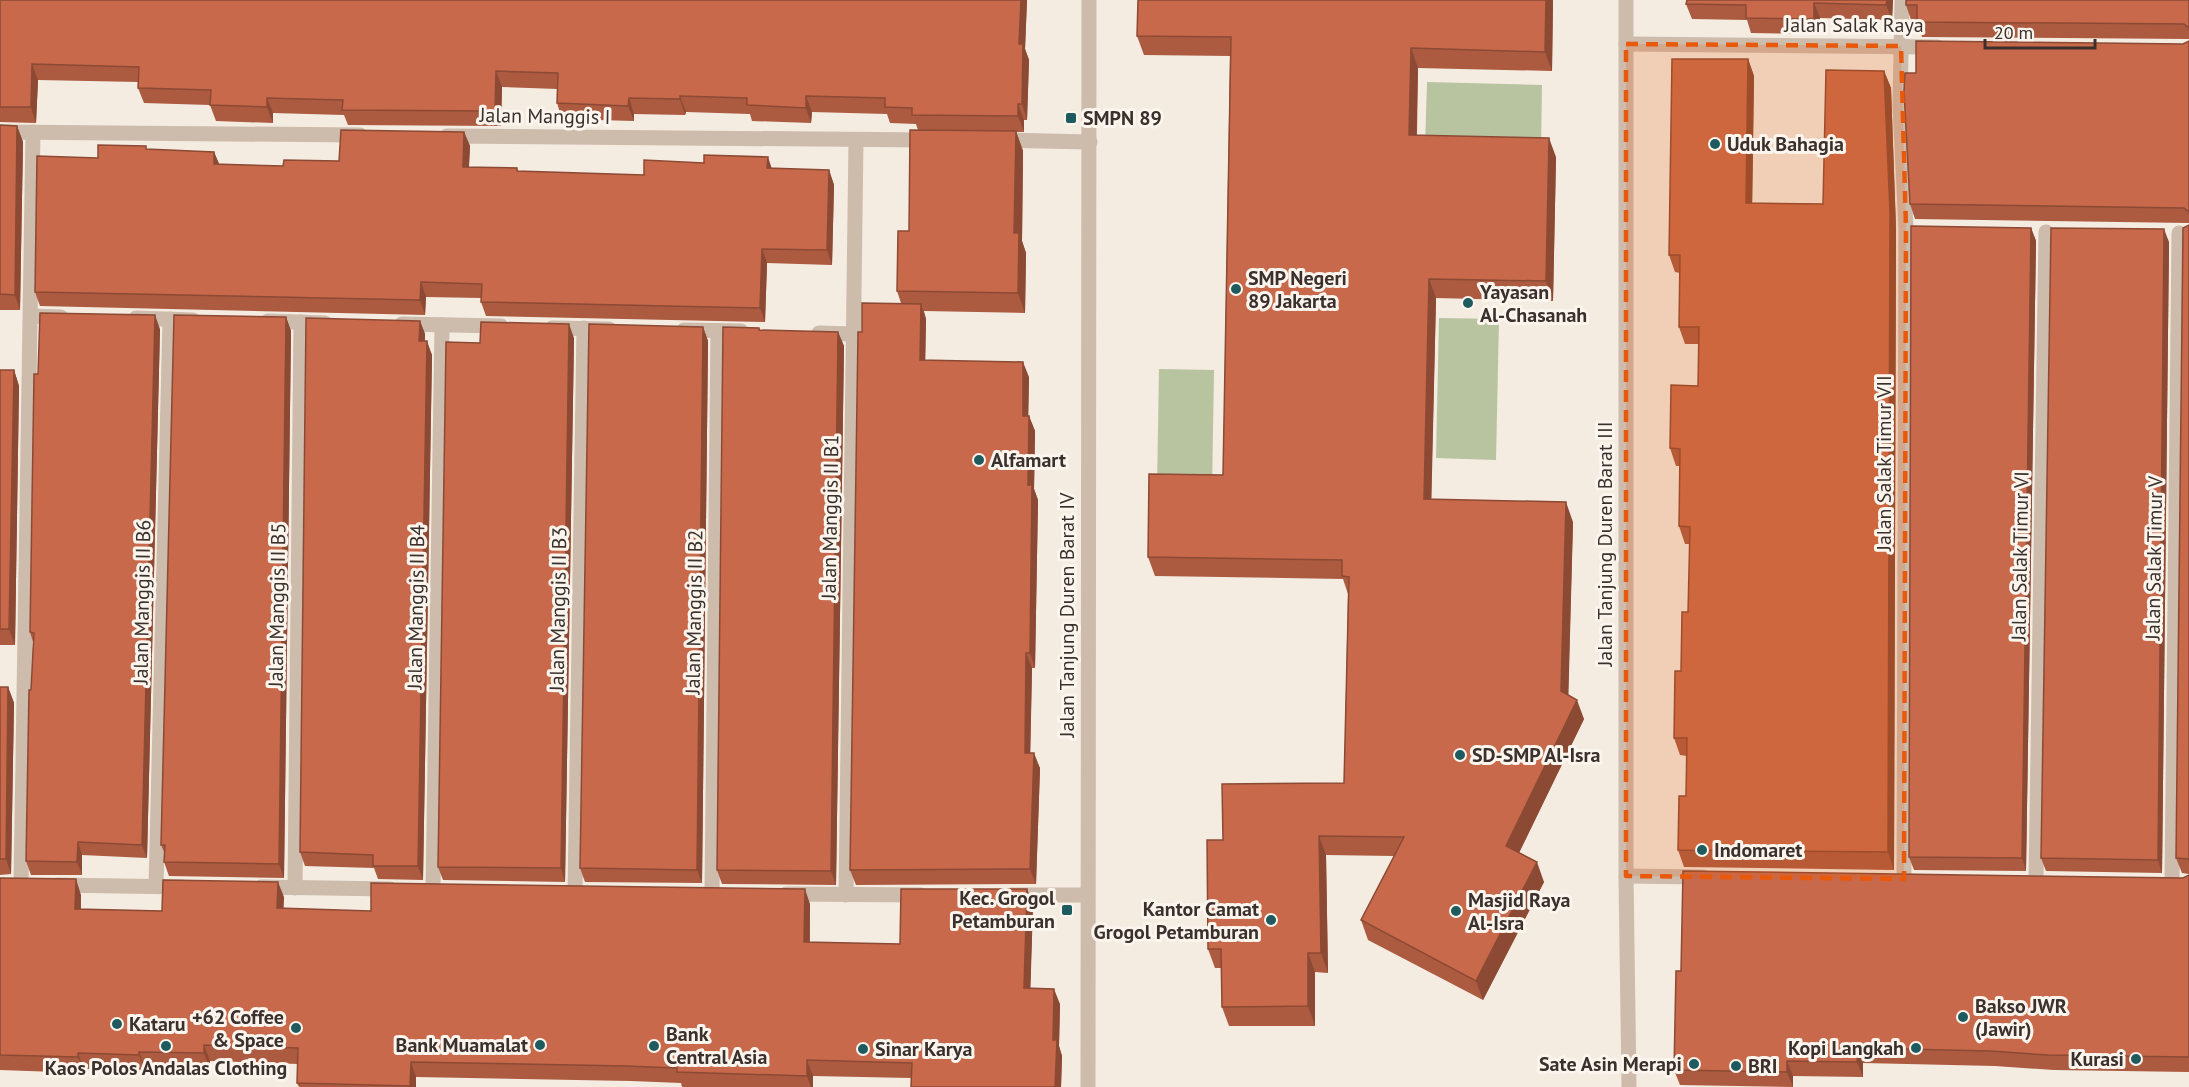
<svg xmlns="http://www.w3.org/2000/svg" width="2189" height="1087" font-family="'PT Sans',sans-serif">
<style>
.green{fill:#b8c4a0}
.lines{fill:none;stroke-linecap:round;stroke-linejoin:round}
.minor{stroke:#cdbbac;stroke-width:15}
.tertiary{stroke:#cdbbac;stroke-width:15}
.wall{fill:#ac5a40}
.shaded-wall{fill:#8c4a34}
.building{fill:#c8694b;stroke:#8c4a34;stroke-width:1.5}
.marked{fill:#e8590c;fill-opacity:0.2;stroke:#e8590c;stroke-width:4.5;stroke-dasharray:12 8;stroke-linejoin:round}
.poi-dot{fill:#1f5a5e;stroke:#fbf5ee;stroke-width:2}
.labels{text-anchor:middle;dominant-baseline:central;stroke-width:6;stroke-linejoin:round;paint-order:stroke}
.street-label{font-size:20px;fill:#3b302b;stroke:#fbf5ee}
.poi-label{font-size:20px;font-weight:bold;fill:#3b302b;stroke:#fbf5ee;text-anchor:start}
</style>
<rect width="100%" height="100%" fill="#f4ebe1"/>
<!-- green -->
<g class="green">
<path d="M1427 82 1542 85 1541 150 1425 147Z"/>
<path d="M1439 318 1499 319 1496 460 1436 458Z"/>
<path d="M1159 369 1214 370 1212 490 1157 489Z"/>
</g>
<g class="lines">
<!-- minor -->
<g class="minor">
<path d="M1902 0 1900 106 1906 229 1904 879"/>
<path d="M1626 44 1937 47"/>
<path d="M0 132 360 135"/>
<path d="M447 136 930 140"/>
<path d="M999 140 1090 142"/>
<path d="M31 316 61 317"/>
<path d="M136 318 193 320"/>
<path d="M268 321 325 323"/>
<path d="M402 324 501 326"/>
<path d="M552 328 609 329"/>
<path d="M684 330 741 331"/>
<path d="M819 333 853 334"/>
<path d="M1626 876 1703 877"/>
<path d="M2036 881 2046 232"/>
<path d="M2172 883 2179 233"/>
<path d="M21 885 33 132"/>
<path d="M57 885 183 887"/>
<path d="M156 886 170 319"/>
<path d="M261 887 390 889"/>
<path d="M295 888 301 322"/>
<path d="M433 889 442 325"/>
<path d="M575 891 584 328"/>
<path d="M712 893 718 331"/>
<path d="M786 894 921 895"/>
<path d="M846 895 856 140"/>
<path d="M1011 895H1087"/>
</g>
<!-- tertiary -->
<g class="tertiary">
<path d="M1626 0V876L1629 1087"/>
<path d="M1088 1087 1089 0"/>
</g>
</g>
<!-- wall -->
<g class="wall">
<path d="M0 0H1027L1025 49 1029 60 1027 120H1024V132H1016L1023 151 1022 241 1026 253 1025 313 924 311 926 319 925 361 1029 377 1028 416H1029L1035 431 1034 489 1038 500 1035 668H1032L1030 753 1040 768 1036 884 856 885 850 870 862 332 901 303 897 291 909 231 918 130 916 124 890 123 887 114 812 112 811 123 752 121 750 114 686 112 685 115 634 114V121L562 119 557 103V89L502 87 501 126 348 125 344 115 273 113V123L216 121 210 105 144 103 138 88 139 82 38 80 36 123 0 122Z"/>
<path d="M1138 0H1553L1552 71 1418 68 1417 135 1556 157 1553 301 1436 298 1431 499 1573 522 1568 695 1584 719 1519 853 1544 882 1483 1000 1368 940 1361 920 1394 856 1326 855 1328 973 1315 972V1026H1229L1222 1007 1221 968H1215L1208 949 1223 840 1344 783 1348 594 1343 579 1155 576 1148 557 1223 475 1230 56 1144 55 1137 36Z"/>
<path d="M1687 0H1893L1892 20 1820 18V34L1751 33 1747 20 1692 19 1686 4Z"/>
<path d="M2189 0V39L1922 37 1917 20H1911L1906 5Z"/>
<path d="M2189 41V223L1915 219 1910 204 1916 73 2183 44Z"/>
<path d="M1748 59 1754 76 1752 203 1823 204 1884 71 1891 88 1896 229 1894 870 1684 867 1678 850 1686 796 1687 756 1680 755 1674 738 1688 612 1690 544H1685L1679 526 1680 466H1676L1670 448 1698 386V344H1685L1679 327 1680 273 1675 272 1669 255Z"/>
<path d="M0 125 17 126 23 142 20 310H0Z"/>
<path d="M464 132 470 146 469 167 517 168 518 171 644 175 772 169 829 170 834 185 832 265 767 263 765 322 486 316 481 302V298L426 297 425 315 40 306 35 292 98 158 147 149 214 152 219 164 283 166 339 161Z"/>
<path d="M2189 225V874L2182 873 2176 858Z"/>
<path d="M2031 228 2036 241 2026 871 1914 870 1909 857Z"/>
<path d="M2169 242 2162 873 2046 871 2041 858Z"/>
<path d="M286 317 291 331 284 878 169 876 164 862 165 854 161 845Z"/>
<path d="M420 321 425 334V341L432 355 423 880 378 879 374 868 305 866 300 852Z"/>
<path d="M703 327 708 341 702 883 585 882 580 868Z"/>
<path d="M759 328 760 330 838 332 844 346 836 885 722 884 717 870Z"/>
<path d="M160 329 147 858 82 855V875H31L26 861 33 642 30 632 38 374Z"/>
<path d="M574 338 565 882 443 880 438 867 480 343Z"/>
<path d="M0 370H14L19 386 15 645H0Z"/>
<path d="M0 687H8L14 703 11 874 0 875Z"/>
<path d="M2189 875V1072L2054 1070 1995 1066 1863 1063V1077L1793 1076V1087L1680 1085 1674 1070 1681 971 2183 878Z"/>
<path d="M0 878 81 895V909L162 911 284 897 283 908 371 911 810 904V942L900 944 1027 889 1033 905 1030 988 1060 1004 1059 1046 1062 1056 1061 1087H911V1078L813 1076V1087H682L681 1083 631 1081 416 1077V1087H299L297 1083 298 1064 210 1061V1069L145 1067V1070L84 1069V1073L0 1070Z"/>
</g>
<!-- shaded-wall -->
<g class="shaded-wall">
<path d="M1021 0H1027L1025 49 1029 60 1027 120 1022 104 1019 44Z"/>
<path d="M1546 0H1553L1552 71 1545 52Z"/>
<path d="M1887 0H1893L1892 20 1886 5Z"/>
<path d="M1814 3 1820 18V34L1814 19Z"/>
<path d="M1411 48 1418 68 1416 154 1409 135Z"/>
<path d="M1748 59 1754 76 1752 220 1746 203Z"/>
<path d="M32 64 38 80 36 123 31 107Z"/>
<path d="M496 71 502 87 501 126 495 111Z"/>
<path d="M1884 71 1891 88 1896 229 1894 870 1888 852Z"/>
<path d="M680 96 686 112 685 115 680 99Z"/>
<path d="M806 96 812 112 811 123 806 108Z"/>
<path d="M267 98 273 113V123L267 107Z"/>
<path d="M629 98 634 114V121L628 106Z"/>
<path d="M1018 104 1024 120V132L1018 116Z"/>
<path d="M17 126 23 142 20 310 15 295Z"/>
<path d="M1016 131 1023 151 1022 241 1026 253 1025 313 1018 293 1014 233Z"/>
<path d="M464 132 470 146 468 181 463 167Z"/>
<path d="M1549 138 1556 157 1553 301 1546 281Z"/>
<path d="M214 152 220 166 214 164Z"/>
<path d="M768 157 773 172 767 168Z"/>
<path d="M829 170 834 185 832 265 827 250Z"/>
<path d="M2031 228 2036 241 2026 871 2022 858Z"/>
<path d="M2164 229 2169 242 2162 873 2158 860Z"/>
<path d="M762 249 767 263 765 322 760 308Z"/>
<path d="M1429 279 1436 298 1431 518 1424 499Z"/>
<path d="M421 282 426 297 425 315 420 300Z"/>
<path d="M921 304 926 319 925 375 920 360Z"/>
<path d="M155 315 160 329 147 858 142 845Z"/>
<path d="M286 317 291 331 284 878 279 864Z"/>
<path d="M420 321 425 334 424 354 419 341Z"/>
<path d="M569 324 574 338 565 882 561 868Z"/>
<path d="M703 327 708 341 702 883 697 870Z"/>
<path d="M838 332 844 346 836 885 831 871Z"/>
<path d="M427 341 432 355 423 880 418 866Z"/>
<path d="M1023 362 1029 377 1028 431 1023 416Z"/>
<path d="M14 370 19 386 15 645 9 629Z"/>
<path d="M1029 416 1035 431 1034 489 1038 500 1035 668 1030 653 1028 485Z"/>
<path d="M1566 502 1573 522 1568 711 1561 691Z"/>
<path d="M1026 653 1032 668 1030 768 1025 753Z"/>
<path d="M8 687 14 703 11 874 6 859Z"/>
<path d="M1577 700 1584 719 1513 865 1506 846Z"/>
<path d="M1034 753 1040 768 1036 884 1030 869Z"/>
<path d="M1319 836 1326 855 1328 973 1321 953Z"/>
<path d="M78 842 82 855V875L77 862Z"/>
<path d="M1537 862 1544 882 1483 1000 1476 981Z"/>
<path d="M76 879 81 895 80 925 75 909Z"/>
<path d="M278 882 284 897 283 924 277 908Z"/>
<path d="M805 889 810 904 809 958 804 942Z"/>
<path d="M1027 889 1033 905 1030 1004 1024 988Z"/>
<path d="M1308 953 1315 972V1026L1308 1006Z"/>
<path d="M1054 989 1060 1004 1059 1046 1062 1056 1061 1087H1055L1053 1040Z"/>
<path d="M204 1045 210 1061V1069L204 1053Z"/>
<path d="M1858 1048 1863 1063V1077L1857 1062Z"/>
<path d="M139 1052 145 1067V1070L139 1055Z"/>
<path d="M78 1053 84 1069V1073L78 1057Z"/>
<path d="M807 1060 813 1076V1087H811L807 1076Z"/>
<path d="M1787 1061 1793 1076V1087L1787 1072Z"/>
<path d="M411 1062 416 1077V1087H410V1086Z"/>
</g>
<!-- building -->
<g class="building">
<path d="M0 0H1021L1019 44H1023L1022 104H1018V116L912 115V108L885 107V98L806 96V108L747 105V98L680 96V99L629 98 628 106 557 103 558 73 496 71 495 111 342 110 343 100 267 98V107L210 105 211 90 138 88 139 67 32 64 31 107H0Z"/>
<path d="M1138 0H1546L1545 52 1411 48 1409 135 1549 138 1546 281 1429 279 1424 499 1566 502 1561 691 1577 700 1506 846 1537 862 1476 981 1361 920 1404 837 1319 836 1321 953H1308V1006L1222 1007 1221 949H1208L1207 840H1223L1222 784 1344 783 1349 577 1342 576V560L1148 557 1149 474 1223 475 1231 37 1137 36Z"/>
<path d="M1687 0H1887L1886 5 1814 3V19L1746 18V5L1686 4Z"/>
<path d="M1906 0H2189V28L2184 24 1917 22V5H1906Z"/>
<path d="M1916 41 2183 44 2189 41V212L2184 208 1910 204 1904 91 1905 73H1916Z"/>
<path d="M1672 59H1748L1746 203 1823 204 1826 70 1884 71 1890 212 1888 852 1678 850 1679 796H1686L1687 738H1674L1675 671H1681L1682 612H1688L1690 527 1679 526 1680 449 1670 448 1671 385 1698 386 1699 327H1679L1680 255H1669Z"/>
<path d="M0 125 17 126 15 295 0 294Z"/>
<path d="M341 130 464 132 463 167 517 168V171L644 175V160L704 163V155L768 157 767 168 829 170 827 250 762 249 760 308 481 302 482 284 421 282 420 300 35 292 37 156 98 158V145L146 146V149L214 152V164L283 166 284 160 339 161Z"/>
<path d="M910 130 1016 131 1014 233H1019L1018 293 897 291 898 231H909Z"/>
<path d="M2189 225V861L2188 859 2176 858 2183 228Z"/>
<path d="M1911 226 2031 228 2022 858 1909 857Z"/>
<path d="M2051 228 2164 229 2158 860 2041 858Z"/>
<path d="M862 303 921 304 920 360 1023 362V416H1029L1028 485H1032L1030 653H1026L1025 753H1034L1030 869 850 870 858 332H862Z"/>
<path d="M40 313 155 315 142 845 78 842 77 862 26 861 29 690H31L34 633 30 632 34 374H38Z"/>
<path d="M174 315 286 317 279 864 164 862 165 845H161Z"/>
<path d="M306 318 420 321 419 341H427L418 866H373V855L300 852Z"/>
<path d="M481 322 569 324 561 868 438 867 446 342 480 343Z"/>
<path d="M589 324 703 327 697 870 580 868Z"/>
<path d="M723 327 759 328V330L838 332 831 871 717 870Z"/>
<path d="M0 370H14L9 629H0Z"/>
<path d="M0 687H8L6 859H0Z"/>
<path d="M1683 871 2183 878 2189 875V1057L2048 1055 1990 1051 1858 1048 1857 1062 1787 1061V1072L1674 1070 1676 971H1681Z"/>
<path d="M0 878 76 879 75 909 162 911 163 880 278 882 277 908 371 911V883L805 889 804 942 900 944 901 889H1027L1024 988 1054 989 1053 1040H1057L1055 1087H911L912 1063 807 1060V1076L677 1072V1068L626 1066 411 1062 410 1086 297 1083 298 1048 204 1045V1053L139 1052V1055L78 1053V1057L0 1055Z"/>
</g>
<!-- marked area -->
<path class="marked" d="M1626 44 1901 46 1906 229 1904 879 1626 876Z"/>
<!-- markers -->
<g class="poi-dot">
<rect x="1065" y="112" width="12" height="12" rx="3"/>
<circle cx="1715" cy="144" r="6"/>
<circle cx="1236" cy="289" r="6"/>
<circle cx="1468" cy="303" r="6"/>
<circle cx="979" cy="460" r="6"/>
<circle cx="1460" cy="755" r="6"/>
<circle cx="1702" cy="850" r="6"/>
<rect x="1061" y="904" width="12" height="12" rx="3"/>
<circle cx="1456" cy="911" r="6"/>
<circle cx="1271" cy="920" r="6"/>
<circle cx="1963" cy="1017" r="6"/>
<circle cx="117" cy="1024" r="6"/>
<circle cx="296" cy="1028" r="6"/>
<circle cx="540" cy="1045" r="6"/>
<circle cx="166" cy="1046" r="6"/>
<circle cx="654" cy="1046" r="6"/>
<circle cx="1916" cy="1048" r="6"/>
<circle cx="863" cy="1049" r="6"/>
<circle cx="2136" cy="1059" r="6"/>
<circle cx="1694" cy="1064" r="6"/>
<circle cx="1736" cy="1066" r="6"/>
</g>
<g class="labels">
<!-- street labels -->
<g class="street-label">
<text x="1854" y="25">Jalan Salak Raya</text>
<text transform="translate(545 116) rotate(1)">Jalan Manggis I</text>
<text transform="translate(1884 463) rotate(-90)">Jalan Salak Timur VII</text>
<text transform="translate(830 517) rotate(-89)">Jalan Manggis II B1</text>
<text transform="translate(1605 544) rotate(-90)">Jalan Tanjung Duren Barat III</text>
<text transform="translate(2020 556) rotate(-89)">Jalan Salak Timur VI</text>
<text transform="translate(2154 558) rotate(-89)">Jalan Salak Timur V</text>
<text transform="translate(142 602) rotate(-89)">Jalan Manggis II B6</text>
<text transform="translate(277 605) rotate(-89)">Jalan Manggis II B5</text>
<text transform="translate(416 607) rotate(-89)">Jalan Manggis II B4</text>
<text transform="translate(558 609) rotate(-89)">Jalan Manggis II B3</text>
<text transform="translate(694 612) rotate(-89)">Jalan Manggis II B2</text>
<text transform="translate(1067 615) rotate(-90)">Jalan Tanjung Duren Barat IV</text>
</g>
<!-- poi labels -->
<g class="poi-label">
<text x="1083" y="118">SMPN 89</text>
<text x="1727" y="144">Uduk Bahagia</text>
<text x="1248" y="278">SMP Negeri<tspan x="1248" dy="23">89 Jakarta</tspan></text>
<text x="1480" y="292">Yayasan<tspan x="1480" dy="23">Al-Chasanah</tspan></text>
<text x="991" y="460">Alfamart</text>
<text x="1472" y="755">SD-SMP Al-Isra</text>
<text x="1714" y="850">Indomaret</text>
<text x="1055" y="898" text-anchor="end">Kec. Grogol<tspan x="1055" dy="23">Petamburan</tspan></text>
<text x="1468" y="900">Masjid Raya<tspan x="1468" dy="23">Al-Isra</tspan></text>
<text x="1259" y="909" text-anchor="end">Kantor Camat<tspan x="1259" dy="23">Grogol Petamburan</tspan></text>
<text x="1975" y="1006">Bakso JWR<tspan x="1975" dy="23">(Jawir)</tspan></text>
<text x="284" y="1017" text-anchor="end">+62 Coffee<tspan x="284" dy="23">&amp; Space</tspan></text>
<text x="129" y="1024">Kataru</text>
<text x="666" y="1034">Bank<tspan x="666" dy="23">Central Asia</tspan></text>
<text x="528" y="1045" text-anchor="end">Bank Muamalat</text>
<text x="1904" y="1048" text-anchor="end">Kopi Langkah</text>
<text x="875" y="1049">Sinar Karya</text>
<text x="2124" y="1059" text-anchor="end">Kurasi</text>
<text x="1682" y="1064" text-anchor="end">Sate Asin Merapi</text>
<text x="1748" y="1066">BRI</text>
<text x="166" y="1068" text-anchor="middle">Kaos Polos Andalas Clothing</text>
</g>
</g>
<!-- scale -->
<path d="M1985 39v9h110v-9" fill="none" stroke="#3b302b" stroke-width="3"/>
<text x="1994" y="39" font-size="18" fill="#3b302b" stroke="#fbf5ee" stroke-width="4.5" paint-order="stroke">20 m</text>
</svg>
